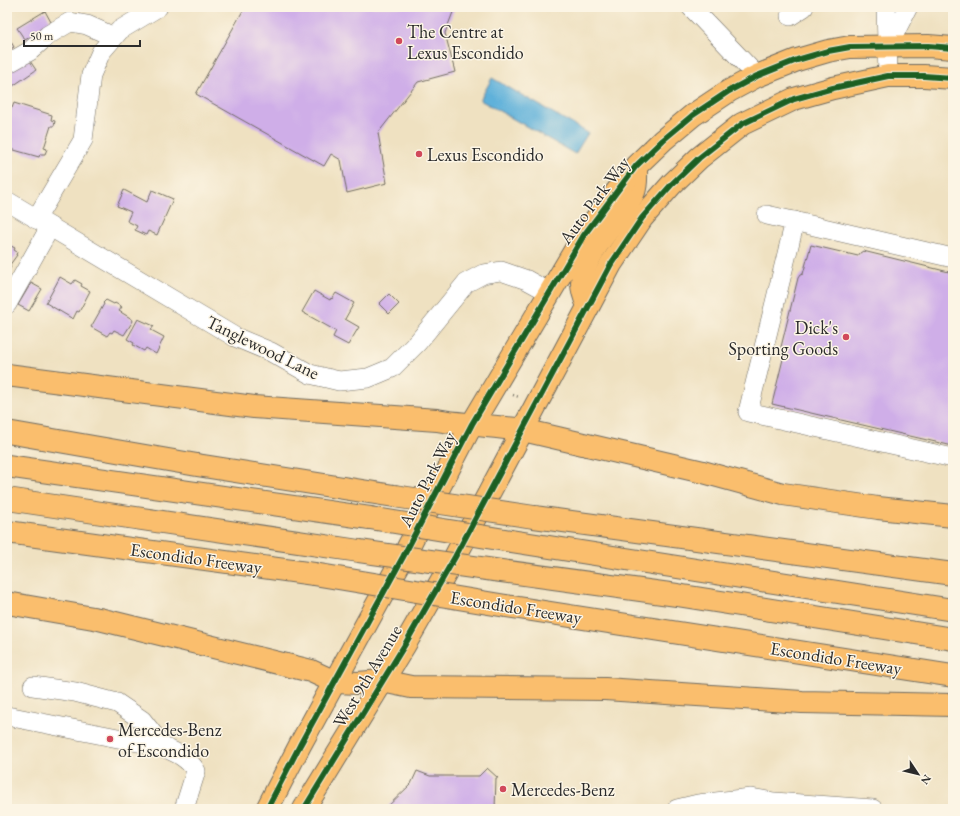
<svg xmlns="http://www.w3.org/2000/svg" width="960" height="816" font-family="'EB Garamond',serif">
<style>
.water{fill:#5fb1da;stroke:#456e82}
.building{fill:#cfaee8}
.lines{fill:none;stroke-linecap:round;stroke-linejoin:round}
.minor-casing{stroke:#706b60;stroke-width:20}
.major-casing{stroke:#706b60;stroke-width:24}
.highway-casing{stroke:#706b60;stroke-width:24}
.path{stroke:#706b60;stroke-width:2.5;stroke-dasharray:1 3;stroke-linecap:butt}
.minor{stroke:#fff;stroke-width:19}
.major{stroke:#fabe6d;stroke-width:22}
.highway{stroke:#fabe6d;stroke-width:22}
.highway-bridge-casing{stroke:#706b60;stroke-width:24;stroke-linecap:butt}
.highway-bridge{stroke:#fabe6d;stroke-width:22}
.cycleway-casing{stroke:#fcf5e5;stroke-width:8}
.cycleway{stroke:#1b5e20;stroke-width:6}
.poi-dot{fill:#d1495b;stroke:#fcf5e5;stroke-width:1.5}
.labels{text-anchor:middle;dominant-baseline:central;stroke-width:3;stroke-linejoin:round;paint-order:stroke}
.poi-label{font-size:18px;fill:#2b2b2b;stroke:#fcf5e5;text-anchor:start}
.street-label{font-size:18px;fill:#2b2b2b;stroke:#fcf5e5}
</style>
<rect width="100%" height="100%" fill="#fcf5e5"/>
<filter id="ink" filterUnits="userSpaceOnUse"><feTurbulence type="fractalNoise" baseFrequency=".025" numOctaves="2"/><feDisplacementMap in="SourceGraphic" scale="8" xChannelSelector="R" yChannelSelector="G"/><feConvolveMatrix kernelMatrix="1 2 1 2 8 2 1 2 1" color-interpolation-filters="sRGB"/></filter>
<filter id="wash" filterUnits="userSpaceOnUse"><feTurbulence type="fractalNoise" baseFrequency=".012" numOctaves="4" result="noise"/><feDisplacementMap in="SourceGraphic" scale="16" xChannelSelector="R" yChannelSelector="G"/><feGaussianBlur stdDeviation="0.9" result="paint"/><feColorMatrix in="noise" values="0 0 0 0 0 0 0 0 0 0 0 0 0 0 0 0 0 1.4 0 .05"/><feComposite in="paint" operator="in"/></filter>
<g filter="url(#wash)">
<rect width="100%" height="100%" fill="#efe1c1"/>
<!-- water -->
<path class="water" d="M492 78 588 133 575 154 480 100Z"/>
<g id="blocks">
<!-- building -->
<g class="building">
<path d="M245 7H455L445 33 455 72 418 82 378 133 387 183 347 193 341 160 331 154 324 166 196 94Z"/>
<path d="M45 11 52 24 25 40 17 28Z"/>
<path d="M7 35 14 47 7 51Z"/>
<path d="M28 58 36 70 7 90V72Z"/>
<path d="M14 103 52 115 51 120 55 121 54 126H51L44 148 47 149 45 154H40L39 157 7 148V122L10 113 7 112V108L8 106 12 108Z"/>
<path d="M124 190 147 202 152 190 173 199 157 235 148 231 146 235 135 230 137 226 127 221 131 212 117 206Z"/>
<path d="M7 245H9L15 248 14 250 17 252 16 255H17L9 266 11 267 7 272Z"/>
<path d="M811 245 858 256 860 253 863 251 953 273V446L772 404 784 355 780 351 798 278 800 275 803 274Z"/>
<path d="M60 277 72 284 75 280 82 284 81 286 90 291 79 312 77 311 73 319 46 303Z"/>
<path d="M31 283 42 289 29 311 18 305Z"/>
<path d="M314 291 330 300 331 298 332 299 336 293 354 303 345 319 359 327 348 345 333 337 336 331 302 312Z"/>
<path d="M389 294 399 304 389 314 379 304Z"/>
<path d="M106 300 114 304 115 303 122 307 119 311 132 319 133 321 124 335 114 330 112 333 110 332 107 336 91 327 104 304 103 303Z"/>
<path d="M138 319 154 326 151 330 164 337 156 354 146 348 144 351 133 345 134 343 127 339Z"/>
<path d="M487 768 498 778H496L495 809H385L411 784 417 771 430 776H479Z"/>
</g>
</g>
</g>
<g filter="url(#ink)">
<use href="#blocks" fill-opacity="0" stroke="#706b60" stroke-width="1"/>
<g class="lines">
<defs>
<g id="minor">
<path d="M691 7 757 76"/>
<path d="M886 7 888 76"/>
<path d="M790 16 804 7"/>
<path d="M888 46 908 7"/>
<path d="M7 64 30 51 48 35 70 22 87 25 114 37"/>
<path d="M7 201 235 337 271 352 310 374 339 381 368 378 392 368 418 342 466 283 483 274 501 271 527 280 549 292"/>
<path d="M767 215 953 258"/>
<path d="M36 219 83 140 91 75 101 52 120 30 158 7"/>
<path d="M795 221 748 412 953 458"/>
<path d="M7 304 50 227"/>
<path d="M33 686 75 692 117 703 142 720 163 747"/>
<path d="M7 716 163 747C177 753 188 758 196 771L184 809"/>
<path d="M677 809 698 804 751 798 774 802 873 809"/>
</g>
<g id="major">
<path d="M588 306C585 299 582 291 582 283 582 261 605 234 617 218 623 210 630 202 634 192 637 184 636 176 636 168"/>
<path d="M267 809 300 745 403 557 472 424 584 235 636 166 663 140 693 115 729 91 757 76 797 60 828 51 850 47 928 46 953 48"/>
<path d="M304 809 404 646 455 557 611 264 642 218 672 184 699 158 742 124 794 99 833 88 888 76H924L953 78"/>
</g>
<g id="highway">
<path d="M7 375 254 407 437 420C465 425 494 426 523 430L703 472 783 494 878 508 953 516"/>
<path d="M7 432 197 465 394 496"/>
<path d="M7 466 370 518"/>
<path d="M7 499 359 551"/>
<path d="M534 517 953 574"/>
<path d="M7 532 314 574"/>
<path d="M511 541 953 610"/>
<path d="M494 570 677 595 953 639"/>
<path d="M7 603 99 619 311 671 335 682 358 683 382 681 411 687 605 689 802 702 953 705"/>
<path d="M506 606 953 676"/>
</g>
</defs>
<!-- minor casing -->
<use href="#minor" class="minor-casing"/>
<!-- major casing -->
<use href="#major" class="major-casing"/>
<!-- highway casing -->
<use href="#highway" class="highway-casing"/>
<!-- path -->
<path class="path" d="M513 395 519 397"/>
<!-- minor -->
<use href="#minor" class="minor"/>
<!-- major -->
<use href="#major" class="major"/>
<!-- highway -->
<use href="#highway" class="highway"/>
<defs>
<g id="highway-bridge">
<path d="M394 496 534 517"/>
<path d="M370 518 511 541"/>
<path d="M359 551 494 570"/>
<path d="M314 574 506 606"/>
</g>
</defs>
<!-- highway-bridge casing -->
<use href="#highway-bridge" class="highway-bridge-casing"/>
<!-- highway-bridge -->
<use href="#highway-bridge" class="highway-bridge"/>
<defs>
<g id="cycleway">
<path d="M267 809 300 745 403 557 472 424 584 235 636 166 663 140 693 115 729 91 757 76 797 60 828 51 850 47 928 46 953 48"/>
<path d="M304 809 404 646 455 557 611 264 642 218 672 184 699 158 742 124 794 99 833 88 888 76H924L953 78"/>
</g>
</defs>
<!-- cycleway casing -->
<use href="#cycleway" class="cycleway-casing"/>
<!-- cycleway -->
<use href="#cycleway" class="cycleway"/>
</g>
</g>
<!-- markers -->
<g class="poi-dot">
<circle cx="399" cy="41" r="4"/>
<circle cx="419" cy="154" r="4"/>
<circle cx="846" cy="337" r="4"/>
<circle cx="110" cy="739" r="4"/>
<circle cx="503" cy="789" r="4"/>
</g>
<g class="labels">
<!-- poi labels -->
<g class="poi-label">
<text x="407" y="31">The Centre at<tspan x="407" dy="21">Lexus Escondido</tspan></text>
<text x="427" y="154">Lexus Escondido</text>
<text x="838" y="327" text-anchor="end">Dick's<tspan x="838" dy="21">Sporting Goods</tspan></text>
<text x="118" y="729">Mercedes-Benz<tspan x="118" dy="21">of Escondido</tspan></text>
<text x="511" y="789">Mercedes-Benz</text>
</g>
<!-- street labels -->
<g class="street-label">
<text transform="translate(594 200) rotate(-53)">Auto Park Way</text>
<text transform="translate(263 347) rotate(26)">Tanglewood Lane</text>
<text transform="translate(427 479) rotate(-63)">Auto Park Way</text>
<text transform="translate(196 558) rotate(8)">Escondido Freeway</text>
<text transform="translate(516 607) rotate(9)">Escondido Freeway</text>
<text transform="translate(836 658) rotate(9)">Escondido Freeway</text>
<text transform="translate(367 676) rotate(-59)">West 9th Avenue</text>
</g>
</g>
<!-- margin -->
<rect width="960" height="816" fill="none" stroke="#fcf5e5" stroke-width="24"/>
<!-- north arrow -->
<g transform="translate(918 774) rotate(125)" stroke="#fcf5e5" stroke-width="3" paint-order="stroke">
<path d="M0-3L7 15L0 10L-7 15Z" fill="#2b2b2b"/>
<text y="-6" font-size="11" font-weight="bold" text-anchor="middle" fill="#2b2b2b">N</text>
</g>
<!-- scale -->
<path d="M24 40v6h116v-6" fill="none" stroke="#2b2b2b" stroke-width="2"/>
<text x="30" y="40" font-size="12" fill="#2b2b2b" stroke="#fcf5e5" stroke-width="3" paint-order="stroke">50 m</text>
</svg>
